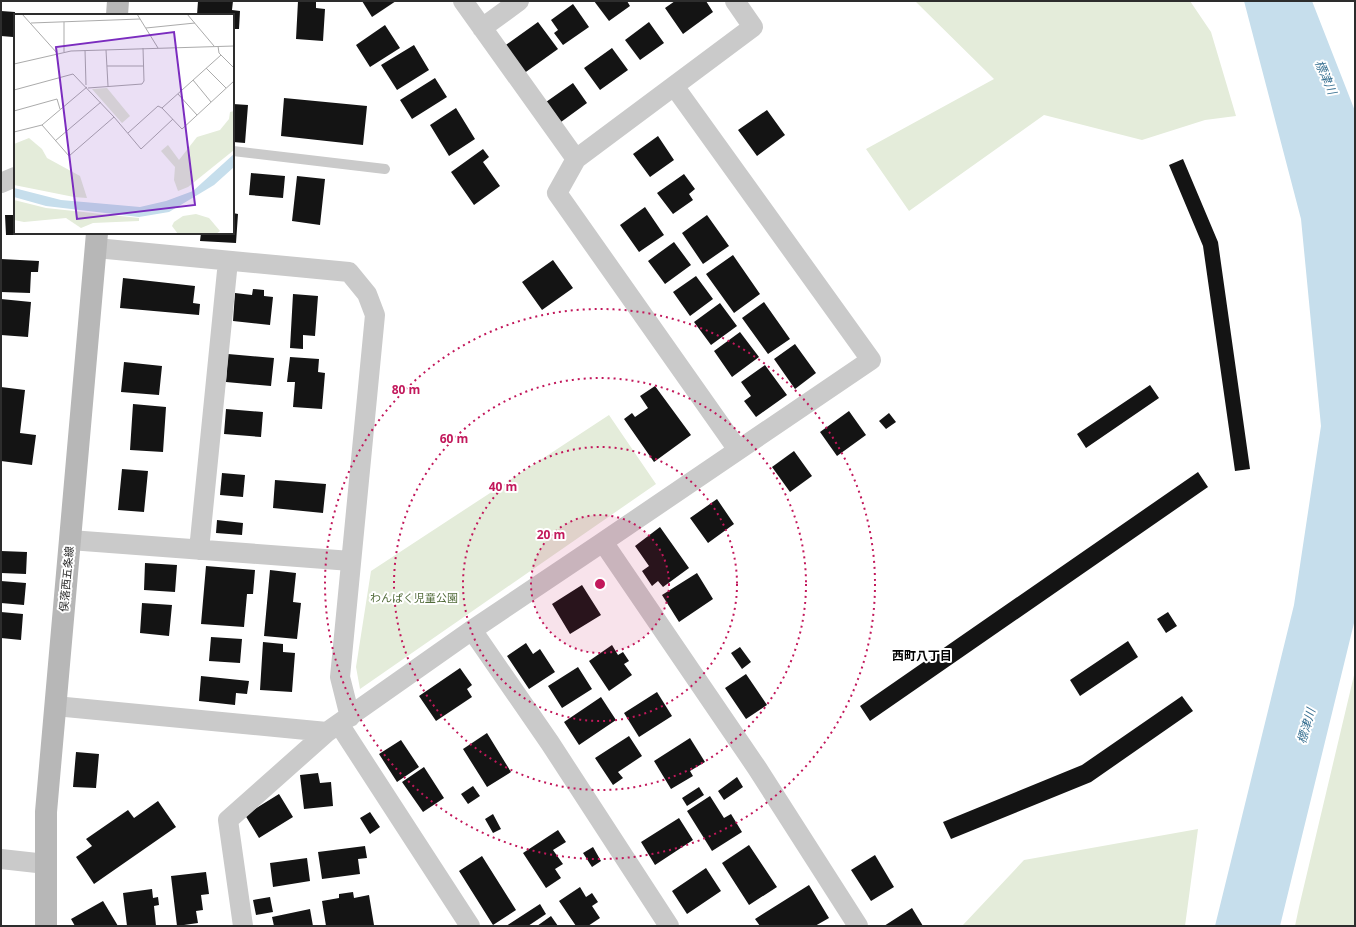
<svg xmlns="http://www.w3.org/2000/svg" width="1356" height="927" font-family="'Open Sans','Noto Sans JP',sans-serif">
  <style>
    .green { fill: #e4ecda }
    .water { fill: #c6deec }
    .building { fill: #141414 }
    .lines { fill: none; stroke-linecap: round; stroke-linejoin: round }
    .lane { stroke: #cacaca; stroke-width: 10 }
    .street { stroke: #cacaca; stroke-width: 20 }
    .secondary { stroke: #b7b7b7; stroke-width: 22 }
    .ring { fill: none; stroke: #c2185b; stroke-width: 2; stroke-dasharray: 2 4 }
    .labels { text-anchor: middle; dominant-baseline: central; stroke-width: 4; stroke-linejoin: round; paint-order: stroke }
    .street-label { font-size: 11px; fill: #2d2d2d; stroke: #fff }
    .park-label { font-size: 11px; fill: #516b39; stroke: #fff }
    .water-label { font-size: 12px; font-style: italic; fill: #397192; stroke: #fff }
    .neighbourhood-label { font-size: 12px; font-weight: bold; fill: #000; stroke: #fff }
    .inset-road { fill: none; stroke: #ababab; stroke-width: 1 }
    .view { fill: #7b2cbf; fill-opacity: 0.15; stroke: #7b2cbf; stroke-width: 2 }
    .inset-edge { fill: none; stroke: #2d2d2d; stroke-width: 2 }
    .centre { fill: #c2185b; stroke: #fff; stroke-width: 2 }
    .ring-label { font-size: 12px; text-anchor: middle; font-weight: bold; fill: #c2185b; stroke: #fff; stroke-width: 4; stroke-linejoin: round; paint-order: stroke }
  </style>
  <rect width="100%" height="100%" fill="#fff"/>
  <path class="green" d="M915,1H1190L1211,32L1236,116L1205,120L1142,140L1044,115L909,211L866,149L994,79Z
    M609,415L656,484L360,689L356,667L371,571Z
    M1355,671V926H1295L1299,907Z
    M1198,829L1185,926H962L1024,860Z"/>
  <path class="water" d="M1244,1H1312L1355,111V619L1280,926H1215L1294,605L1321,426L1301,219Z"/>
  <path class="building" d="M198,1H233L232,10L240,11L239,29H233V15H197Z
    M298,1H316V8L325,9L323,41L296,39Z
    M362,1H396L372,17Z
    M594,1H627L630,6L609,21Z
    M675,1H706L713,12L683,34L665,8Z
    M573,4L589,27L563,45L554,33L558,30L551,20Z
    M1,11L15,12L13,37L1,36Z
    M538,22L558,49L523,74L503,47Z
    M649,22L664,43L640,60L625,40Z
    M385,25L400,48L370,67L356,45Z
    M414,45L429,70L397,90L381,65Z
    M612,48L628,70L600,90L584,68Z
    M435,78L447,97L412,119L400,100Z
    M573,83L587,103L561,122L546,102Z
    M284,98L367,106L363,145L281,136Z
    M233,104L248,105L245,143L233,142Z
    M456,108L475,139L449,156L430,125Z
    M767,110L785,135L757,156L738,130Z
    M658,136L674,160L650,177L633,154Z
    M483,149L489,157L483,162L500,186L474,205L451,172Z
    M1183,159L1218,242L1250,469L1235,471L1203,246L1169,165Z
    M251,173L285,176L283,198L249,195Z
    M684,174L695,189L689,194L693,200L673,214L657,193Z
    M297,176L325,179L320,225L292,221Z
    M645,207L664,235L639,252L620,225Z
    M233,213L238,214L236,243L200,241L201,233H233Z
    M5,215H15V233H23V235H6Z
    M707,215L729,246L703,264L682,233Z
    M674,242L691,265L665,284L648,261Z
    M733,255L760,294L734,313L706,274Z
    M1,259L39,261L38,272H31L30,293L1,292Z
    M553,260L573,288L542,310L522,282Z
    M696,276L713,299L690,316L673,292Z
    M123,278L195,286L193,303L200,304L199,315L120,308Z
    M253,289L264,290V296L273,297L270,325L233,321L235,293L252,295Z
    M293,294L318,296L315,336L303,335V349L290,348Z
    M1,299L31,302L28,337L1,335Z
    M764,302L790,339L768,354L742,318Z
    M720,303L737,326L711,345L694,322Z
    M740,332L759,357L732,377L714,351Z
    M795,344L816,373L795,389L774,359Z
    M228,354L274,358L271,386L226,382Z
    M290,357L319,359L318,372L325,373L322,409L293,407L295,382H287Z
    M124,362L162,366L159,395L121,392Z
    M765,365L787,395L756,417L744,401L751,396L741,382Z
    M1150,385L1159,398L1086,448L1077,434Z
    M655,386L691,435L654,462L624,419L632,413L635,417L648,408L640,396Z
    M1,387L25,390L20,433L36,435L32,465L1,461Z
    M133,404L166,407L163,452L130,450Z
    M226,409L263,412L261,437L224,434Z
    M849,411L866,435L837,456L820,432Z
    M889,413L896,422L886,429L879,421Z
    M794,451L812,476L790,492L772,467Z
    M122,469L148,471L144,512L118,510Z
    M1198,472L1208,487L870,721L860,706Z
    M222,473L245,475L243,497L220,495Z
    M275,480L326,484L323,513L273,508Z
    M717,499L734,524L708,543L690,518Z
    M217,520L243,523L242,535L216,533Z
    M660,527L689,568L663,587L658,581L652,586L642,571L649,566L635,546Z
    M1,551L27,552L26,574L1,573Z
    M145,563L177,565L175,592L144,590Z
    M206,566L255,570L253,594H247L244,627L201,624Z
    M270,570L296,573L293,602L301,603L297,639L264,636Z
    M697,573L713,599L679,622L662,595Z
    M1,581L26,583L24,605L1,603Z
    M582,585L601,615L570,634L552,604Z
    M142,603L172,605L169,636L140,633Z
    M1,612L23,614L21,640L1,638Z
    M1168,612L1177,626L1166,633L1157,619Z
    M211,637L242,639L240,663L209,661Z
    M1128,641L1138,657L1080,696L1070,680Z
    M263,642L283,644V652L295,653L292,692L260,690Z
    M526,643L533,654L540,649L555,672L529,689L507,656Z
    M612,645L618,655L623,652L629,661L624,664L632,675L609,691L589,661Z
    M740,647L751,662L742,669L731,653Z
    M578,667L592,689L562,708L548,686Z
    M460,668L472,685L467,689L472,697L436,721L419,696Z
    M746,674L767,705L746,719L725,688Z
    M201,676L249,681L247,694L236,693L235,705L199,701Z
    M657,692L672,716L639,737L624,713Z
    M1182,696L1193,711L1091,782L951,839L943,822L1082,765Z
    M601,697L616,720L579,745L564,722Z
    M487,733L511,772L487,787L463,749Z
    M629,736L642,756L618,772L623,778L613,785L595,758Z
    M690,738L705,762L690,771L693,776L671,789L654,761Z
    M401,740L419,767L397,782L379,754Z
    M76,752L99,754L96,788L73,787Z
    M424,767L444,798L423,812L402,782Z
    M318,773L320,783L331,782L333,806L304,809L300,775Z
    M737,777L743,787L724,800L718,791Z
    M473,786L480,796L468,804L461,794Z
    M699,787L704,795L687,806L682,798Z
    M279,794L293,817L259,838L245,815Z
    M710,796L724,818L731,814L742,832L712,851L687,811Z
    M158,801L176,827L94,884L76,857L92,846L86,839L128,810L134,818Z
    M370,812L380,827L370,834L360,818Z
    M493,814L501,829L493,833L485,819Z
    M679,818L693,840L655,865L641,842Z
    M558,830L566,842L553,850L563,864L555,869L561,878L546,888L523,853Z
    M749,845L777,887L749,905L722,863Z
    M365,846L367,858L358,859L360,874L322,879L318,852Z
    M593,847L601,861L592,867L583,853Z
    M875,855L894,887L871,901L851,870Z
    M482,856L516,910L493,925L459,871Z
    M307,858L310,881L273,887L270,863Z
    M706,868L721,891L687,914L672,891Z
    M206,872L209,894L201,895L203,910L196,911L198,923L177,926L171,876Z
    M809,885L829,918L815,926H760L755,919Z
    M580,887L586,897L592,893L598,902L592,906L600,918L588,926H576L559,901Z
    M152,889L153,898L158,897L159,905L154,906L156,926H127L123,893Z
    M353,892L354,898L369,895L374,925L326,926L322,901L339,898V894Z
    M270,897L273,912L256,915L253,900Z
    M103,901L118,926H75L71,919Z
    M540,904L546,914L528,926H506Z
    M912,908L923,926H884Z
    M310,909L313,926H274L272,917Z
    M551,916L558,926H537Z"/>
  <g class="lines">
    <path class="lane" d="M233,151L385,169"/>
    <path class="street" d="M463,1L576,159L753,27L735,1
      M482,28L519,1
      M576,159L557,193L738,450
      M1,183L15,177
      M96,248L349,272L367,294L375,315L340,677L350,717
      M70,540L351,561
      M603,542L871,360L674,86
      M199,550L228,261
      M472,630L550,743L669,926
      M55,706L327,732
      M339,724L470,926
      M1,859L46,864
      M243,926L228,820L327,732L472,630L603,542L757,768L858,926"/>
    <path class="secondary" d="M117,15L118,1
      M46,926V812L97,233"/>
  </g>
  <circle cx="600" cy="584" r="69" fill="#c2185b" fill-opacity=".12"/>
  <g class="ring">
    <circle cx="600" cy="584" r="69"/>
    <circle cx="600" cy="584" r="137"/>
    <circle cx="600" cy="584" r="206"/>
    <circle cx="600" cy="584" r="275"/>
  </g>
  <g class="labels">
    <g class="street-label">
      <text transform="translate(66 579) rotate(-85)">俣落西五条線</text>
    </g>
    <g class="park-label">
      <text x="414" y="597">わんぱく児童公園</text>
    </g>
    <g class="water-label">
      <text transform="translate(1326 77) rotate(67)">標津川</text>
      <text transform="translate(1306 726) rotate(-74)">標津川</text>
    </g>
    <g class="neighbourhood-label">
      <text x="922" y="655">西町八丁目</text>
    </g>
  </g>
  <g transform="translate(14 14)">
    <rect width="220" height="220" fill="#fff"/>
    <path d="M93,74L116,102L108,109L78,75ZM220,97V136L174,173L164,177L160,166L161,153L147,137L154,131L165,146L183,123L206,116L215,105L216,98ZM15,124L28,135L33,144L66,162L73,184L60,183L0,171V130ZM0,186L32,194L125,204V207L79,209L67,214L52,204L10,208L0,206ZM182,200L195,204L206,217L202,220H164L158,212L160,208L169,202Z" fill="#e4ecda"/>
    <path d="M220,140V153L200,171L155,198L125,203L32,192L0,183V174L47,186L126,193L152,187L179,177Z" fill="#c6deec"/>
    <path class="inset-road" d="M8,0L43,39M123,0L144,34M173,0L200,32M50,8V38M17,9L126,5M132,14L181,9M204,32L205,39L220,54M71,36L72,71M92,36L94,72M207,41L148,94L168,115L220,67M0,50L57,37L220,32M93,52H130M192,54L212,74M179,66L197,88M74,74L128,70L130,67L129,34M0,76L59,60L100,103L55,142L28,111M164,80L183,101M0,97L43,85L46,95M100,103L127,135L159,105M0,118L28,111L73,73M114,119L144,92L148,94M41,127L87,88"/>
    <path class="view" d="M160,18L181,191L63,205L42,33Z"/>
    <rect width="220" height="220" class="inset-edge"/>
  </g>
  <circle cx="600" cy="584" r="6" class="centre"/>
  <g class="ring-label">
    <text x="406" y="394">80 m</text>
    <text x="454" y="443">60 m</text>
    <text x="503" y="491">40 m</text>
    <text x="551" y="539">20 m</text>
  </g>
  <rect width="1356" height="927" fill="none" stroke="#2d2d2d" stroke-width="4"/>
</svg>
